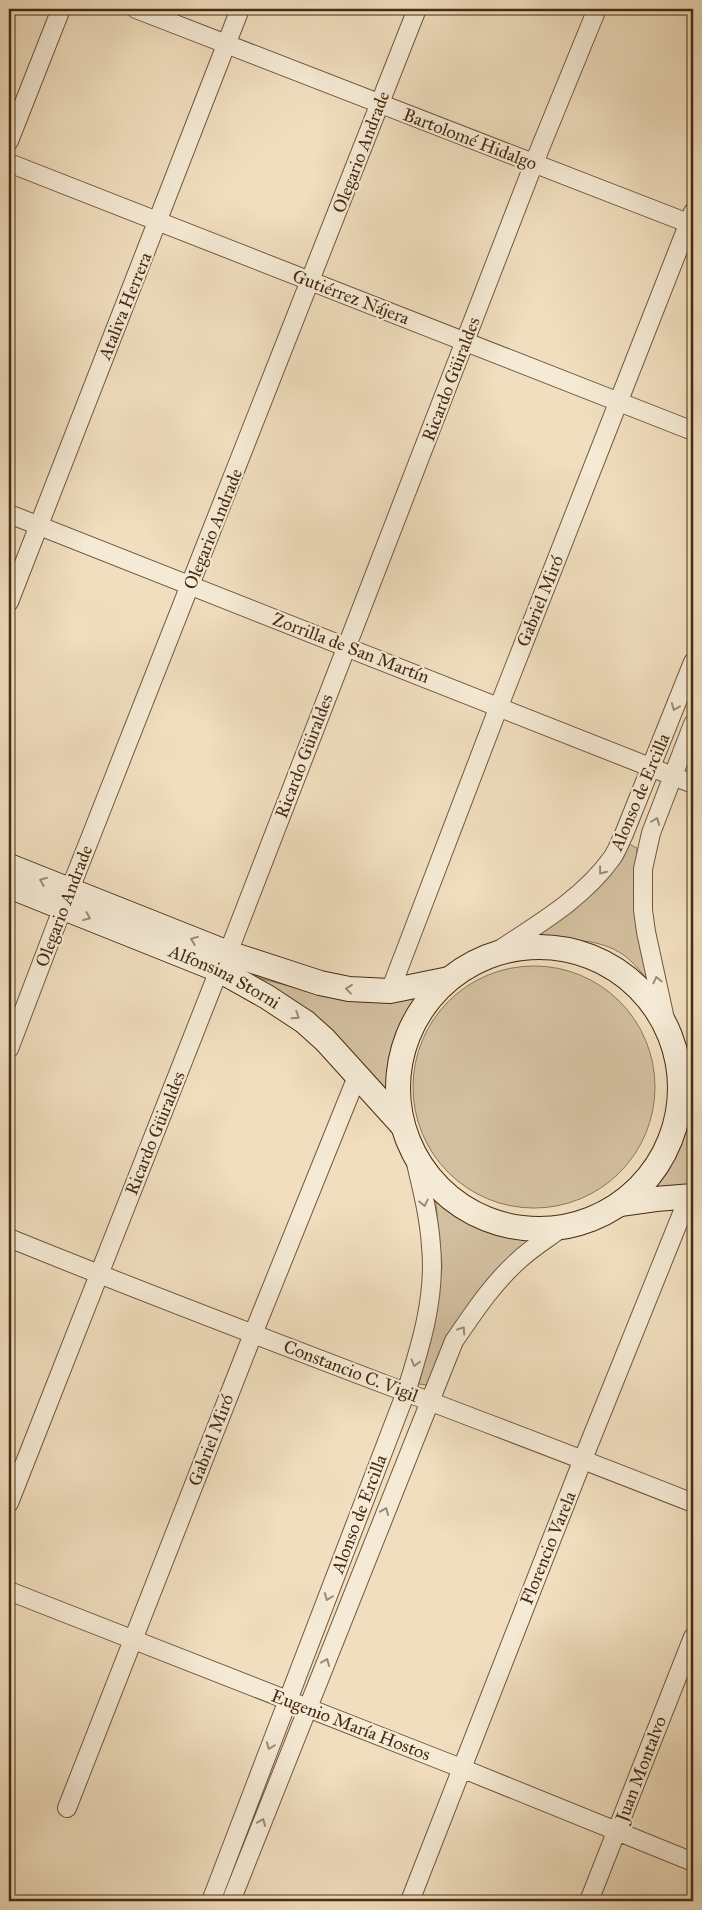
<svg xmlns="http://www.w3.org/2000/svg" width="702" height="1910" font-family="'IM FELL Great Primer',serif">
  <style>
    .green { fill: #d3c0a0; stroke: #8d7658 }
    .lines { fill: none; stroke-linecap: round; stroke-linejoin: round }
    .street-casing { stroke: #71583c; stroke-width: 20 }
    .secondary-casing { stroke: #472b10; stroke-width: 26 }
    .street { stroke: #f5ead5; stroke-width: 18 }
    .secondary { stroke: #f5ead5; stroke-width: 24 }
    .oneway { stroke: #9e8a72 }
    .labels { text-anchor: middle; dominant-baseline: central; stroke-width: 4.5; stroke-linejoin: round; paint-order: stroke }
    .street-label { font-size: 18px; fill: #472b10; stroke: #f5ead5 }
  </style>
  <rect width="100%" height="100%" fill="#f0debe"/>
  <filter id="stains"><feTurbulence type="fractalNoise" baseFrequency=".004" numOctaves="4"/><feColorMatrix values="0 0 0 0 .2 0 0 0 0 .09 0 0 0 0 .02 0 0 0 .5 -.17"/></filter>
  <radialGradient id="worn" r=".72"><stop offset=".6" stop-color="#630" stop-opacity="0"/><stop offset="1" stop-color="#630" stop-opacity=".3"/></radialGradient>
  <path class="green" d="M627,843L637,848L635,897L637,923L647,979C640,971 633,962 625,956C598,936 561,940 528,939L574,910L600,884Z
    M413 1087a121 121 0 1 1 242 0a121 121 0 1 1-242 0Z
    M251,976L324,995L434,989C398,1024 392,1054 392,1103L378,1081L356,1059Z
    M689,1108L693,1111V1190H648C672,1166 686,1142 689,1108Z
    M435,1194L461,1215L500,1230L542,1237C522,1251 499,1266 483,1285C459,1313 444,1353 427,1385L419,1384L436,1312L442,1267Z"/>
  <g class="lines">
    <defs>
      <path id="street" d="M136,9L693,225
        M9,141L61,9
        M9,163L693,431
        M9,514L693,784
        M9,602L240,9
        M490,956C533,927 581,901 612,858C617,851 620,842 624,834L693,662
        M390,991L499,706L693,212
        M667,1028L646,932L643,910V869L651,833L693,724
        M9,1049L63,907L417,9
        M9,1238C235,1330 466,1413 693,1503
        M9,1503L219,970L228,953L534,163L597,9
        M9,1591L461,1768L693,1862
        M67,1808L253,1334L358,1074
        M211,1901L406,1392C421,1345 436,1296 431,1246C429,1215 421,1185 414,1155
        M231,1901L454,1341C474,1312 493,1283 519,1260C532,1248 548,1238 563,1227
        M410,1901L583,1459L689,1196
        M589,1901L693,1637"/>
      <g id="secondary">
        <path d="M9,866L228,953L320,983L349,989L390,991L449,979"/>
        <path id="s1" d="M9,886L219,970L267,997L305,1022L325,1040L402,1125"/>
        <circle cx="539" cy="1088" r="141"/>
        <path d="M620,1204L656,1199L693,1196"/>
      </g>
    </defs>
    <use href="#street" class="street-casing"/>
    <use href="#secondary" class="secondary-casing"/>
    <use href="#street" class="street"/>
    <use href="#secondary" class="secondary"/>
  </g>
  <defs><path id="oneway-chevron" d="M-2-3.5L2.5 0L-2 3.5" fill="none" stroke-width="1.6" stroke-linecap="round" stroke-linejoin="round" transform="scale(1.25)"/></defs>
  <g class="oneway">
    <use href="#oneway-chevron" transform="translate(675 707) rotate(112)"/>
    <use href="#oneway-chevron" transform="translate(656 821) rotate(-69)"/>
    <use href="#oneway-chevron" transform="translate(602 871) rotate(128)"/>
    <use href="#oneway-chevron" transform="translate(43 881) rotate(-158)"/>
    <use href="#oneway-chevron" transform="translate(87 917) rotate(22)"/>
    <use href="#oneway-chevron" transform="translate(194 940) rotate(-159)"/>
    <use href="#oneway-chevron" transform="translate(657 980) rotate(-103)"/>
    <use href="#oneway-chevron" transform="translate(349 989) rotate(-173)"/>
    <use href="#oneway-chevron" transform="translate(296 1016) rotate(33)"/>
    <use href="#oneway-chevron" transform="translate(424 1203) rotate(78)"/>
    <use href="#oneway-chevron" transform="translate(462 1330) rotate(-56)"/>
    <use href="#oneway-chevron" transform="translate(415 1363) rotate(107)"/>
    <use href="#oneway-chevron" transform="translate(385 1511) rotate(-68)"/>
    <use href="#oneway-chevron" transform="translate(328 1597) rotate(111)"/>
    <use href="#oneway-chevron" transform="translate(326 1662) rotate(-68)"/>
    <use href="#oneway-chevron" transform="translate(270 1746) rotate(111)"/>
    <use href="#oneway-chevron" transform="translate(262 1822) rotate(-68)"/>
  </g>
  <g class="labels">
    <g class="street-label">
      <text transform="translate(470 139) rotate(21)">Bartolomé Hidalgo</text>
      <text transform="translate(361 152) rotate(-69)">Olegario Andrade</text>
      <text transform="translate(351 297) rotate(21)">Gutiérrez Nájera</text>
      <text transform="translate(125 306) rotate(-68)">Ataliva Herrera</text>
      <text transform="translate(451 379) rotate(-69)">Ricardo Güiraldes</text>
      <text transform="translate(213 529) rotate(-68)">Olegario Andrade</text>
      <text transform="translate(540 601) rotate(-68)">Gabriel Miró</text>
      <text transform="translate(351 648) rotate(21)">Zorrilla de San Martín</text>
      <text transform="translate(304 756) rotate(-69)">Ricardo Güiraldes</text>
      <text transform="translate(640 792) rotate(-67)">Alonso de Ercilla</text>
      <text transform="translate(64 906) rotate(-69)">Olegario Andrade</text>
      <text stroke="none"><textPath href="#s1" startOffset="234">Alfonsina Storni</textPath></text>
      <text transform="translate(155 1133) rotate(-68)">Ricardo Güiraldes</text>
      <text transform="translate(351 1371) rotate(21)">Constancio C. Vigil</text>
      <text transform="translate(211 1440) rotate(-69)">Gabriel Miró</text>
      <text transform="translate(359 1514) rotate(-69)">Alonso de Ercilla</text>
      <text transform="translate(548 1548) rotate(-68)">Florencio Varela</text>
      <text transform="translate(351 1725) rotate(21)">Eugenio María Hostos</text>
      <text transform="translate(641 1769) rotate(-69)">Juan Montalvo</text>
    </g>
  </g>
  <rect width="702" height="1910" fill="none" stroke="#f0debe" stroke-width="30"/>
  <rect x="10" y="10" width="682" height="1890" fill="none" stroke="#472b10" stroke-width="2.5"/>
  <rect x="15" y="15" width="672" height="1880" fill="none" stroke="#472b10"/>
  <rect width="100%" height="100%" filter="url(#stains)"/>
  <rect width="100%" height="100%" fill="url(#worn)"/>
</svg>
